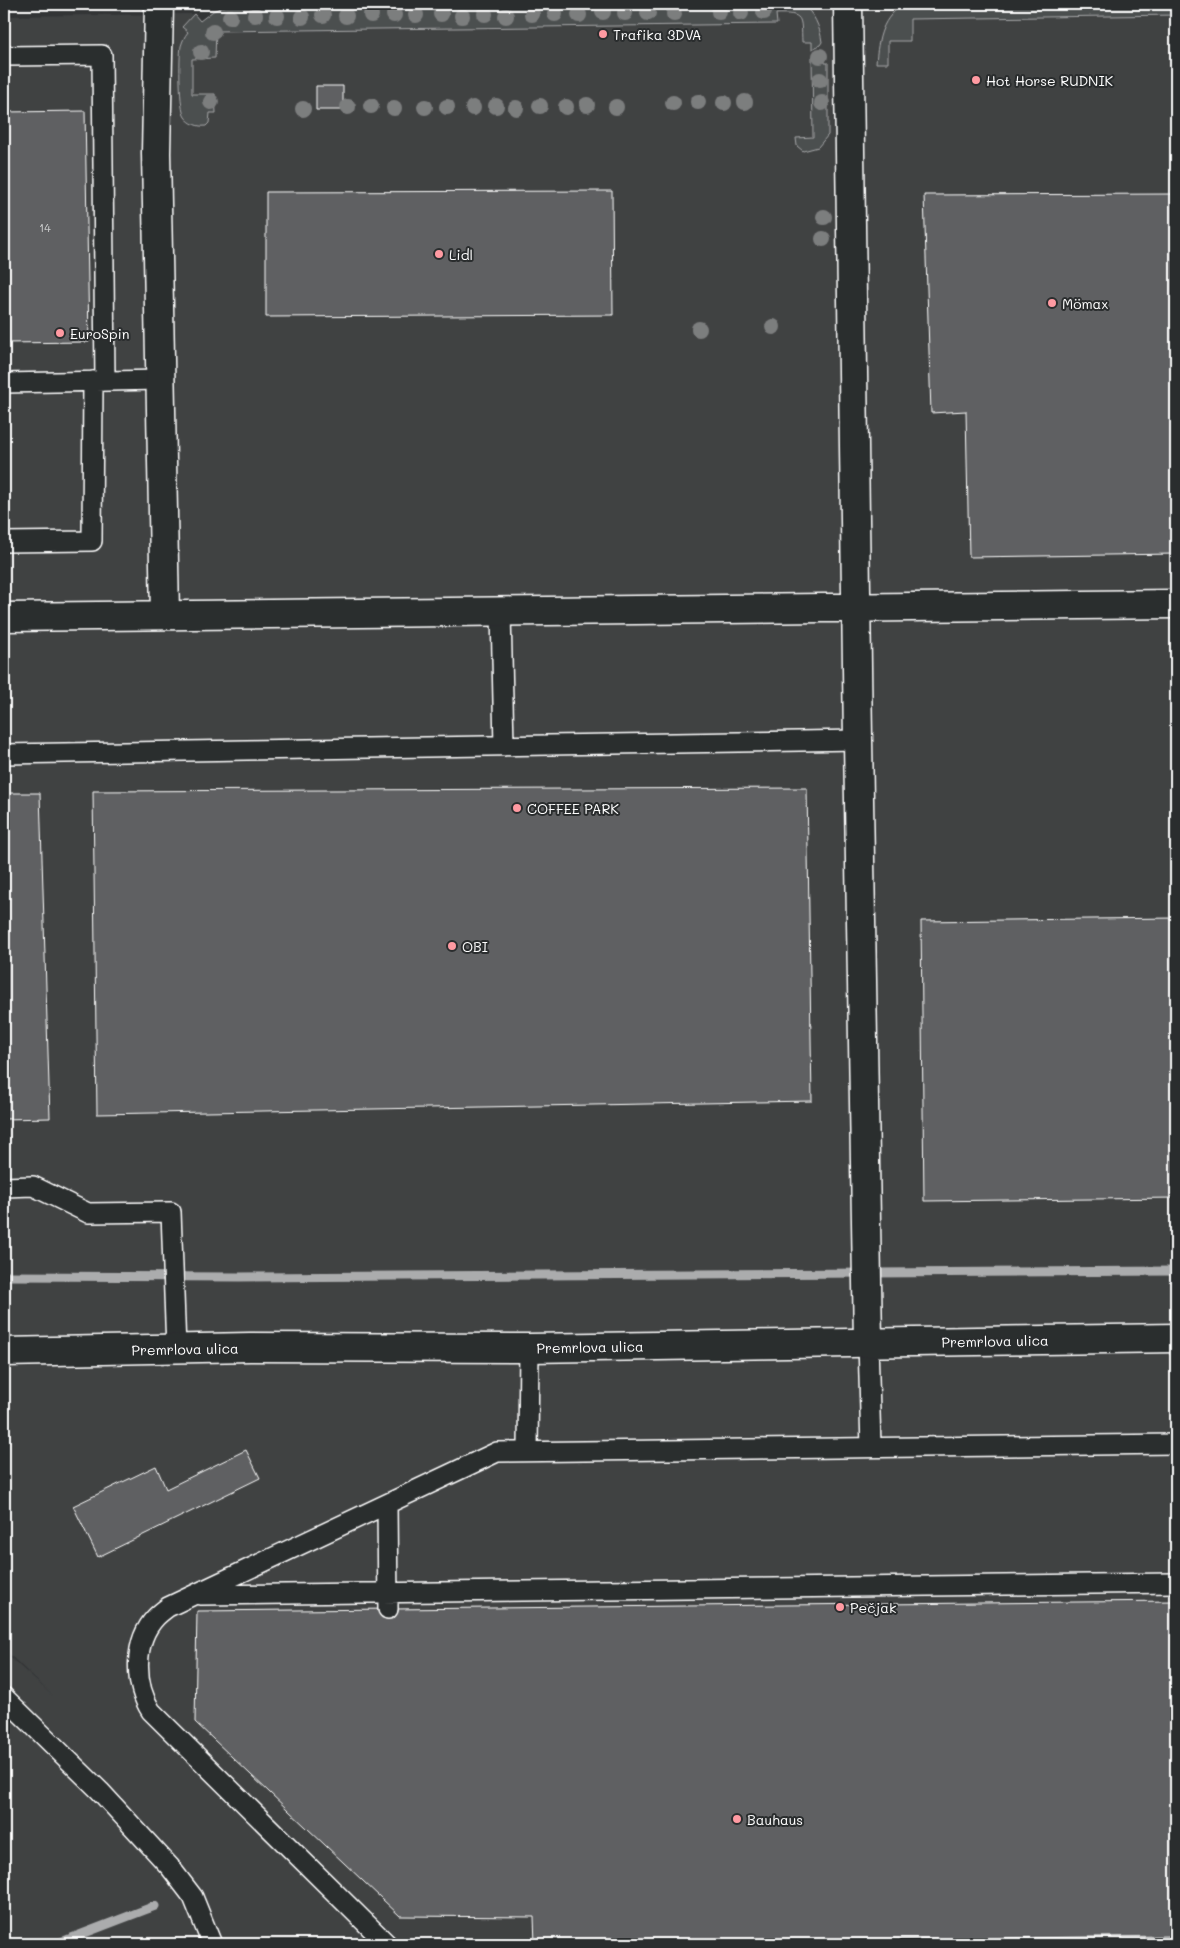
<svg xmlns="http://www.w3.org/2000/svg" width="1180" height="1948" font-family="Mali,sans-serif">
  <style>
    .built { fill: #404243 }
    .green { fill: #4c4f50; stroke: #a6a7a8 }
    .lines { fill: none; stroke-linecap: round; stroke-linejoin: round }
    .stream { stroke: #abacad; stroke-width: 9 }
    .building { fill: #5f6162; stroke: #fff }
    .service-casing { stroke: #fff; stroke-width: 22 }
    .minor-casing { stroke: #fff; stroke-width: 31 }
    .service { stroke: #2a2d2e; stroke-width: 19 }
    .minor { stroke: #2a2d2e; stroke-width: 28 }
    .tree { fill: #7c7e7e }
    .poi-dot { fill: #ff9aa2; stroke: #2a2d2e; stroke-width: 2 }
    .labels { text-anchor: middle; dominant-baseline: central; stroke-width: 4; stroke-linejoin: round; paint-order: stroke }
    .number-label { font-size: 11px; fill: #d7d8d8 }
    .poi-label { font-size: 14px; fill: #fff; stroke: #2a2d2e; text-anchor: start }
    .street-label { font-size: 14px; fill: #fff; stroke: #2a2d2e }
  </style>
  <rect width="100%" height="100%" fill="#333536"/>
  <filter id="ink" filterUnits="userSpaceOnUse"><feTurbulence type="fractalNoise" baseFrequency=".02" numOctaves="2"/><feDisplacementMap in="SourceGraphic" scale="10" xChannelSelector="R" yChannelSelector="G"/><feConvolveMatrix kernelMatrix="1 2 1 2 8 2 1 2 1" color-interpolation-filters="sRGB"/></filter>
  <g filter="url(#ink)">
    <path class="built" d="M229,4H1176V1944H4V1652L53,1696L4,1649V16L194,14L200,21L213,11Z"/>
    <path class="green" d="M229,4H801C814,12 820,27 822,42L820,45L812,49V42H802C801,17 804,13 776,14L777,24L216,31L215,58L192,59V94H215L216,113H210L209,123L206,126C198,127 190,124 185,117C179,109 179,58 181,46C183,40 184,37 188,32L182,27L194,14L200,21L213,11Z
      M905,4H1176V15L910,19V41H888V63H876C878,39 882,16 905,4Z
      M823,51L825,63H828V135L818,147L803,151L797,146L796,138L813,137L812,57Z"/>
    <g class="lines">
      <path class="stream" d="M4,1276L240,1277L1176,1271
        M56,1944L155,1906"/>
    </g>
    <path class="building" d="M316,86H343V110H316Z
      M85,111L89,342L4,343V112Z
      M612,191L613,315L266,317V192Z
      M1176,194V554L969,557L966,411L931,413L924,195Z
      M807,788L812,1101L97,1114L93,791Z
      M4,793H40L50,1118L4,1119Z
      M1176,918V1198L924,1201L921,921Z
      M246,1450L260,1478L98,1557L73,1506L156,1466L166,1489Z
      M1176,1601V1936L535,1944L534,1917L400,1916L195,1722L197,1611Z"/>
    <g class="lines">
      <defs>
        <path id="service" d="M4,56L102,55L105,381
          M4,383L161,380
          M4,542L92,541L93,381
          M501,612L504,746
          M4,754L858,740
          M4,1187L33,1186L88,1213L171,1212L176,1349
          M868,1342L871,1447
          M528,1451L529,1348
          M387,1504L388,1609
          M200,1595L1176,1583
          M4,1697L100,1791L170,1867L193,1897L212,1944
          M387,1944L151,1711C134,1684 133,1641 156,1617C160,1613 164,1610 168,1607L497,1452L1176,1444"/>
        <path id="minor" d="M159,4L156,153L165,615
          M848,4L858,740L868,1342
          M4,617L1176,604
          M4,1352L250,1347L529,1348L1176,1338"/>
      </defs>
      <use href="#service" class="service-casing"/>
      <use href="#minor" class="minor-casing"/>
      <use href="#service" class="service"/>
      <use href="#minor" class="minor"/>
    </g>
    <g class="tree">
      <circle cx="603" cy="12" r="8"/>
      <circle cx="719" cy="12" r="8"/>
      <circle cx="764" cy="12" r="8"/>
      <circle cx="625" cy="13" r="8"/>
      <circle cx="648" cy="13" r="8"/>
      <circle cx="741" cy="13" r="8"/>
      <circle cx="441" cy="14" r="8"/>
      <circle cx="485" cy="14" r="8"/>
      <circle cx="532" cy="14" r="8"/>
      <circle cx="555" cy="14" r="8"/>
      <circle cx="674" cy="14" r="8"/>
      <circle cx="255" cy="15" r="8"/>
      <circle cx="323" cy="15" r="8"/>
      <circle cx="371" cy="15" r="8"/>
      <circle cx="394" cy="15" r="8"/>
      <circle cx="416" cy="15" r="8"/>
      <circle cx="579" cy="15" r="8"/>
      <circle cx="277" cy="16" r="8"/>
      <circle cx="346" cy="16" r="8"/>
      <circle cx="462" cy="16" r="8"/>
      <circle cx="506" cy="16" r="8"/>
      <circle cx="230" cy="17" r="8"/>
      <circle cx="302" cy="17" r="8"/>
      <circle cx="213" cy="32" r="8"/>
      <circle cx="201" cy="52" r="8"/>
      <circle cx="820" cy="56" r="8"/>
      <circle cx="820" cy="80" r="8"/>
      <circle cx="211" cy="102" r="8"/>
      <circle cx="698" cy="102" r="8"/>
      <circle cx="745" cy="102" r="8"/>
      <circle cx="673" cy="103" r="8"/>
      <circle cx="724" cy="103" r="8"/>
      <circle cx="822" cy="103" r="8"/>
      <circle cx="587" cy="105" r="8"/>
      <circle cx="371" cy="106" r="8"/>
      <circle cx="496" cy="106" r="8"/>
      <circle cx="540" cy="106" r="8"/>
      <circle cx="348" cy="107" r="8"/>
      <circle cx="425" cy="107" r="8"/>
      <circle cx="447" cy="107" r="8"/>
      <circle cx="566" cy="107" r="8"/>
      <circle cx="616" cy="107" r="8"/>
      <circle cx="394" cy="108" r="8"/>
      <circle cx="473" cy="108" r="8"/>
      <circle cx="516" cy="108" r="8"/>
      <circle cx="303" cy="109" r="8"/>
      <circle cx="824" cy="217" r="8"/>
      <circle cx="823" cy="239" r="8"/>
      <circle cx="773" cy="327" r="8"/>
      <circle cx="699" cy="329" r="8"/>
    </g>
  </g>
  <g class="poi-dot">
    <circle cx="603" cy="34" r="5"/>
    <circle cx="976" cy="80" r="5"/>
    <circle cx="439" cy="254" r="5"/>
    <circle cx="1052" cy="303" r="5"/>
    <circle cx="60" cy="333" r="5"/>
    <circle cx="517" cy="808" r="5"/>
    <circle cx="452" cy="946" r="5"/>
    <circle cx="840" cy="1607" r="5"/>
    <circle cx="737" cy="1819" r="5"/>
  </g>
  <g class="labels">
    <g class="number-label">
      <text x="45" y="227">14</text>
    </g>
    <g class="poi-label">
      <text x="613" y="34">Trafika 3DVA</text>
      <text x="986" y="80">Hot Horse RUDNIK</text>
      <text x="449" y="254">Lidl</text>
      <text x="1062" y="303">Mömax</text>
      <text x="70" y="333">EuroSpin</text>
      <text x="527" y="808">COFFEE PARK</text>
      <text x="462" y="946">OBI</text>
      <text x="850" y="1607">Pečjak</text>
      <text x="747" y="1819">Bauhaus</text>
    </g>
    <g class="street-label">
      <text transform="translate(995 1341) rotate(-1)">Premrlova ulica</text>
      <text transform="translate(590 1347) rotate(-1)">Premrlova ulica</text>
      <text transform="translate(185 1349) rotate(-1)">Premrlova ulica</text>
    </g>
  </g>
  <rect width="1180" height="1948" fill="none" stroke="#2a2d2e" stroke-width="20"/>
  <rect x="10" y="10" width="1160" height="1928" fill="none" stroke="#fff" stroke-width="2" filter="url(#ink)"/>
</svg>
